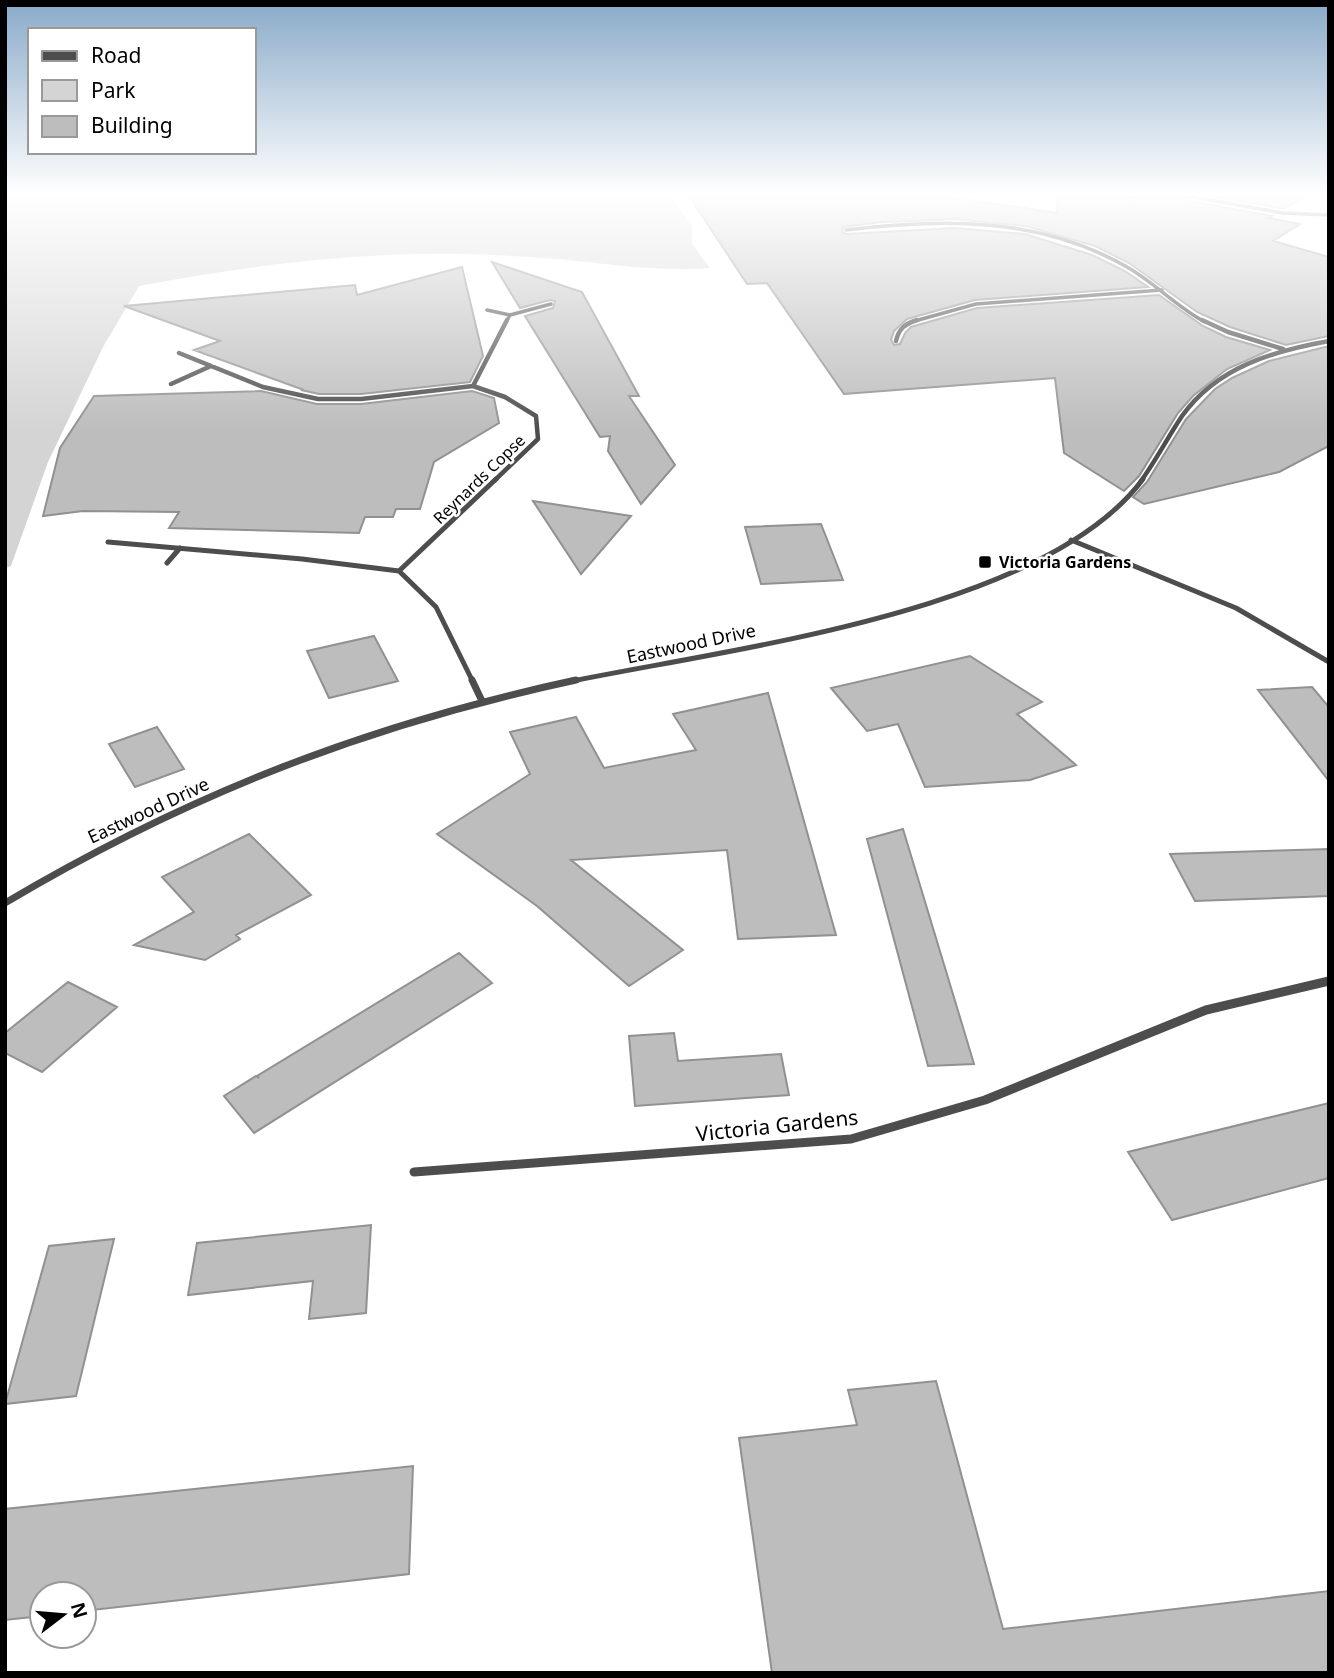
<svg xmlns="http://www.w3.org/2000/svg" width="1334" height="1678" font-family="'Noto Sans',sans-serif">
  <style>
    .green { fill: #d4d4d4 }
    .building { fill: #bdbdbd; stroke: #919191; stroke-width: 2 }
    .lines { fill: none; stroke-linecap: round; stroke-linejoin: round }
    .minor-far4 { stroke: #4d4d4d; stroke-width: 3.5 }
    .minor-far3 { stroke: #4d4d4d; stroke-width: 4.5 }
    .minor-far2 { stroke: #4d4d4d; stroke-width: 5 }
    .minor-far1 { stroke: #4d4d4d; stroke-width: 7 }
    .minor { stroke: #4d4d4d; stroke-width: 9 }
    .poi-dot { fill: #000; stroke: #fff; stroke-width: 2.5 }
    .labels { text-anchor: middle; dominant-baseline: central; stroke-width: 5; stroke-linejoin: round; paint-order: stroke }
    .far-street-label { font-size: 16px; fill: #000; stroke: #fff }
    .far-poi-label { font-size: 16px; font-weight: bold; fill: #000; stroke: #fff; text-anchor: start }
    .street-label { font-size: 18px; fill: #000; stroke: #fff }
    .near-street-label { font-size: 21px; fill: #000; stroke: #fff }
  </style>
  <rect width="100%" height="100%" fill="#fff"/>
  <path class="green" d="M5,196H671L692,226V244L710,268C664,271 623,266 578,261C539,257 500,255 461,254C354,252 244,266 139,286L103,347L48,462L11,566L5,568Z"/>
  <path class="building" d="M689,196H943L1057,213L1058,196H1129V201L1133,202L1141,196H1183L1186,200L1272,216L1268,218L1300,224L1273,241L1329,257V336L1286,345L1230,327L1197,312L1129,263L1095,246L1026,226L955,219L882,222L843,227L842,232L846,234L955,228L1025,234L1092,255L1125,271L1148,287L975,300L907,319L894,331L891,340L894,345L900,344L905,333L911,327L977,308L1159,295L1203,326L1226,337L1270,350L1227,369L1193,396L1178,413L1139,476L1124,491L1064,453L1055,378L844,394L767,283L747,284Z
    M1214,196H1305L1284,209Z
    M492,262L582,292L639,396H629L675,465L641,504L608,451L610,436L600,437L525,316L553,308L555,301L550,300L520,308Z
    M462,267L483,356L470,382L361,394H319L301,390H304L194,350L220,341L124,306L355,285L357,295Z
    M1329,346V446L1279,472L1144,504L1133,497L1147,482L1186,419L1215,389L1232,378L1269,361Z
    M261,391L317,404H361L472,391L494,398L499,423L434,462L420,509H396L393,517H365L359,533L169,528L179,512L83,511L43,516L60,448L94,396Z
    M533,501L631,516L581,574Z
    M821,524L843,580L761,584L745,527Z
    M374,636L398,681L329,698L307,651Z
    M970,656L1042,702L1017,714L1076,765L1030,780L925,787L898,724L867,731L831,688Z
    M1312,687L1329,707V781L1258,690Z
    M768,693L836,935L738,939L727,850L571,860L683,950L629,986L537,906L437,834L530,774L510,732L576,717L604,768L696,750L673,714Z
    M157,727L184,769L135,787L109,744Z
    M903,829L962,1024L974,1064L928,1066L867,839Z
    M249,834L311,895L236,935L240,939L205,960L134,945L194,912L162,877Z
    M1329,849V896L1195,901L1170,854Z
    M459,953L492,983L254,1133L224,1096L256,1076L259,1078L257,1076Z
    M68,982L117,1007L42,1072L5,1053V1033Z
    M674,1033L678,1061L781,1054L789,1095L635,1106L629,1036Z
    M1329,1103V1178L1172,1220L1128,1152Z
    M371,1225L366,1313L309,1319L313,1281L188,1295L197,1243Z
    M114,1239L76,1396L5,1404L49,1246Z
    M936,1381L1003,1629L1329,1591V1673H772L739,1438L857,1425L848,1390Z
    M413,1466L409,1574L84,1611V1594H42V1616L5,1620V1509Z"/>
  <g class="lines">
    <path class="minor-far4" d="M1187,196L1283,213L1329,215
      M1133,198L1137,196
      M846,230C943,218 1040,217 1127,267C1155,283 1177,307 1205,322
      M487,310L510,315
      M506,322L510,315L551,304
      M911,322L976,304L1162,290"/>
    <path class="minor-far3" d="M1202,320L1228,332L1283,349
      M896,341C899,328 905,324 917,320
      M179,353L263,387L318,399H361L473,386L505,397L536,416L538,439L494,481
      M171,384L211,366
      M473,386L507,320
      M1141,481C1156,460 1168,437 1182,416C1217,367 1273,351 1329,341"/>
    <path class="minor-far2" d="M1071,540L1236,608L1329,662
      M108,542L302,559L399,571L436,607L473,682
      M167,563L180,548
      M399,571L496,479
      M568,682C725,649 1044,613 1143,479"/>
    <path class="minor-far1" d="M472,680L482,701
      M5,903C189,794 367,725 576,680"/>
    <path class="minor" d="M414,1172L851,1139L985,1100L1206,1010L1329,981"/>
  </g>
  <linearGradient id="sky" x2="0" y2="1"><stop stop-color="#89aac9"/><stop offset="0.45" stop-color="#fff"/><stop offset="1" stop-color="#fff" stop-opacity="0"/></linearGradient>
  <rect width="1334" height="431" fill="url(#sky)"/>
  <rect class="poi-dot" x="978" y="555" width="14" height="14" rx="3.5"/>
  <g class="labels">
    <g class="far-street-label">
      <text transform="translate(479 479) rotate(-44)">Reynards Copse</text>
    </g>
    <g class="far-poi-label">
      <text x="999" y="562">Victoria Gardens</text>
    </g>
    <g class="street-label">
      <text transform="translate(691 643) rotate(-12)">Eastwood Drive</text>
      <text transform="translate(148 810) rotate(-25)">Eastwood Drive</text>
    </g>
    <g class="near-street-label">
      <text transform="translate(777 1125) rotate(-6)">Victoria Gardens</text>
    </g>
  </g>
  <rect width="1334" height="1678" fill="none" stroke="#000000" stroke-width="14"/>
  <rect x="28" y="28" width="228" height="126" fill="#ffffff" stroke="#999999" stroke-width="2"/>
  <rect x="42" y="51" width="35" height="10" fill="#4d4d4d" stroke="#999999" stroke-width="2"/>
  <text x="91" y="63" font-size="21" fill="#000000">Road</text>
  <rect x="42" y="80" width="35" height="21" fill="#d4d4d4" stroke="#999999" stroke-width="2"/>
  <text x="91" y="98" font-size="21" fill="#000000">Park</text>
  <rect x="42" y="116" width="35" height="21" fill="#bdbdbd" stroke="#999999" stroke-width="2"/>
  <text x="91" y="133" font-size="21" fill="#000000">Building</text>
  <g transform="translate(63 1615) rotate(74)"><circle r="33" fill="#ffffff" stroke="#999999" stroke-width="2"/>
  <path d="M0-5L12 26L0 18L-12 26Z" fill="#000000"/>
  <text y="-10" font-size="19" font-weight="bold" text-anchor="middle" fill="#000000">N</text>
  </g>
</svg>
